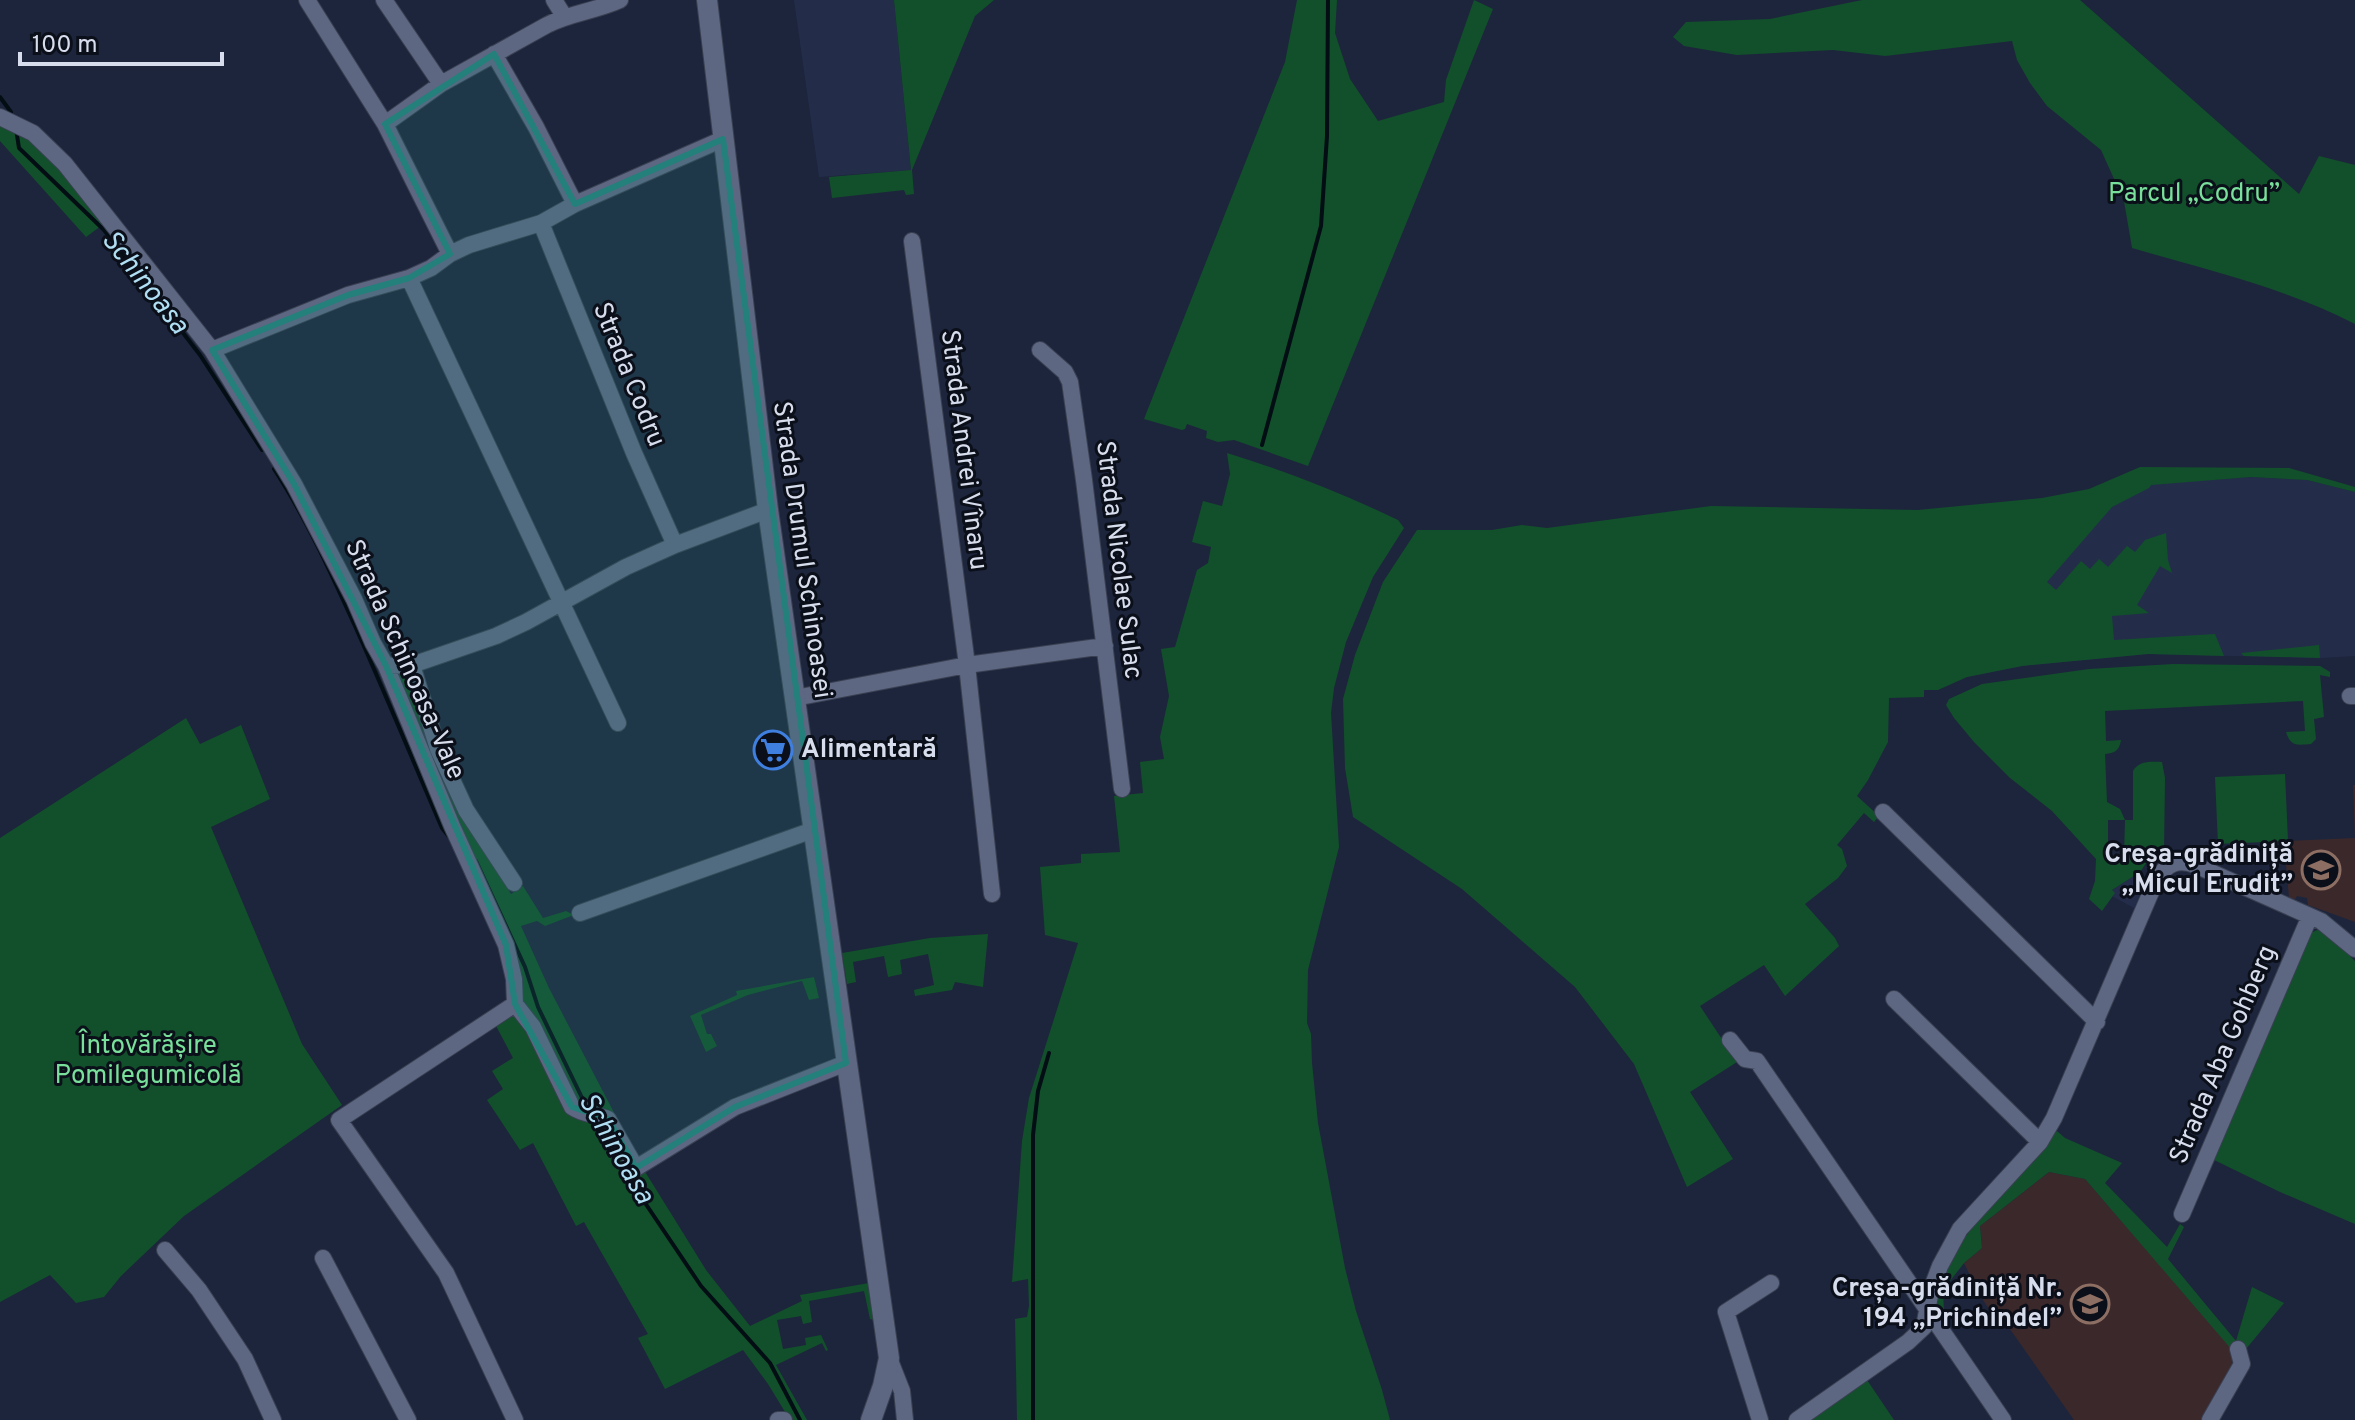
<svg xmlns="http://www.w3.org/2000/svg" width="2355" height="1420" font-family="Overpass,sans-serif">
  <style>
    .built { fill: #232d4a }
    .education { fill: #3b282b }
    .green { fill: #12502b; fill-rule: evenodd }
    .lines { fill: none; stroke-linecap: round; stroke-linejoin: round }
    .stream { stroke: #030e14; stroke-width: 4 }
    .minor-casing { stroke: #394052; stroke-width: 18 }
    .tertiary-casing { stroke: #394052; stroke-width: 22 }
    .minor { stroke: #5d6782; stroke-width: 16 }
    .tertiary { stroke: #5d6782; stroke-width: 20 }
    .marked { fill: #23807b; fill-opacity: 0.2; stroke: #23807b; stroke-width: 6; stroke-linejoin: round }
    .labels { text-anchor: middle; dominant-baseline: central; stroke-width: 6; stroke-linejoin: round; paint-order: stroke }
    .park-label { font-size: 26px; fill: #78e09a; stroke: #0b0f19 }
    .street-label { font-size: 26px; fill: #d7ddec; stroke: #0b0f19 }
    .poi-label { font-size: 26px; font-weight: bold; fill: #d7ddec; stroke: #0b0f19; text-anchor: end }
    .water-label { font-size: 28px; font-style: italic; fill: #b0def3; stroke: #0b0f19 }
  </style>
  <rect width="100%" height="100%" fill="#1d253c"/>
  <path class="built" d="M794,0H894L911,170L819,177Z
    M2251,477L2307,480L2355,492V656L2320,658L2148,654L2022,666L1967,677L2111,491L2151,484Z
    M2134,876L2145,883L2134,908L2112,896L2111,891Z"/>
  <path class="education" d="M2353,785H2355V922L2308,905L2307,898L2297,896L2295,899L2289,898L2284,841L2355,838Z
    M2049,1172L2085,1179L2225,1340L2236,1356L2202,1420H2074L2000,1315L1995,1318L1979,1294L1964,1263L1982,1248L1980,1226Z"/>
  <path class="green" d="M894,0H994L975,16L912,170L914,194L906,195L904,190L832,198L829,177L911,170Z
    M1297,0H1337L1335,33L1350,79L1378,121L1444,102L1446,80L1474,0L1493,9L1308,466L1234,440L1218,442L1206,438L1207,431L1187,424L1185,429L1182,430L1144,419L1285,62Z
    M1862,0H2080L2299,194L2319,156L2355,165V324C2286,288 2207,270 2132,248L2124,201L2101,150L2047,106L2030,83L2017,60L2012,41L1885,56L1833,50L1737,55L1684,46L1673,37L1686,22L1770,19Z
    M0,124L33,138L105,223L86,237L0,141Z
    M1227,453C1286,471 1342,493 1398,520L1404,528L1373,577L1346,642L1334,688L1331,713L1339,847L1308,970L1307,1023L1311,1034L1312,1063L1318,1123L1345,1268L1356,1311L1382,1390L1390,1420H1017L1015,1319L1027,1317L1029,1306L1028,1279L1012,1282L1022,1141L1029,1098L1078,943L1045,935L1040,867L1081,863V854L1120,852L1114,796L1143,793L1140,762L1164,759L1160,737L1169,696L1161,649L1175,647L1197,570L1208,563L1211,547L1192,542L1203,501L1222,506L1230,474Z
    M2140,467L2289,468L2355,487V492L2307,480L2251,477L2151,485L2149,488L2112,507L2047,582L2056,590L2081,561L2090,569L2099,559L2108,567L2127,546L2135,552L2145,540L2166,533L2168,560L2172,573L2160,566L2137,605L2149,613L2112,616L2114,640L2215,634L2224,656L2148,654L2022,666L1967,677L1938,690H1924V697L1889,698L1888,742L1868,780L1857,796L1879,816L1874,822L1864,813L1837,845L1842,849L1847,866L1838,878L1805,904L1835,938L1839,946L1785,996L1764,965L1700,1006L1737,1062L1690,1092L1733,1159L1687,1187L1634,1064L1575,987L1462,889L1353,817L1345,768L1343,699L1355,655L1383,582L1417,530H1492L1522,525L1547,528L1711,506L1918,510L2042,498L2089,489Z
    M2319,645L2320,658L2244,656L2241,653Z
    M2173,664L2320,666L2330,672V677L2320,675L2324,717L2314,719L2316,739L2311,744C2297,745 2291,747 2286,732L2305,731L2303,701L2105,711L2106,741L2121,740C2119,751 2115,753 2105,754L2107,802L2120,809L2125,820H2133V771C2139,760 2152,762 2162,762L2165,778L2164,851L2155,849L2137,877L2134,876L2112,890L2115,893L2102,911L2089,899L2095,881L2096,859L2052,811L2010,778L1974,742L1954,718L1946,705L1949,699L1982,684L2089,669ZM2108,820H2125L2124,856H2108Z
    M404,671L410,675L439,772L511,894L523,886L543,918L566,911L574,915L545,926L537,921L521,926L549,988L644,1170L706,1270L750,1326L802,1301L800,1295L869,1283L874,1320L870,1319L864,1291L809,1301L812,1322L803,1324L801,1316L777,1320L783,1349L806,1345L805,1338L821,1335L828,1350L826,1351L822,1343L776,1365L807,1420H790L768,1384L743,1350L665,1389L638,1338L648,1334L584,1222L576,1226L533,1143L520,1150L487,1100L503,1089L492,1071L513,1058L495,1024L524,1009L400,681L398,675Z
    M186,718L200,744L241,725L270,799L211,827L302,1044L342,1105L184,1216L121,1276L104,1297L76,1303L50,1275L0,1302V838Z
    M2285,774L2288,841L2218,844L2215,777Z
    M2317,930L2324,931L2355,961V1224L2280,1192L2210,1158L2311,933Z
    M988,934L983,987L955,982L952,990L915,996L914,990L934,985L928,954L900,960L902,974L888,977L884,956L853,962L856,982L847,984L842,953L930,938Z
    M814,977L819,998L809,1000L802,981L748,995L701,1015L707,1034H711L717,1046L706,1052L690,1016L737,995L736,991Z
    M2057,1131L2065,1138L2122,1163L2105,1183L2167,1247L2180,1224L2184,1227L2168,1259L2236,1341L2252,1287L2284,1303L2246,1349L2232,1350L2085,1179L2049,1172L1980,1226L1982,1248L1964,1263L1943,1290L1944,1312L1950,1322L1946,1325L1938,1314L1936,1296L1957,1248L1981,1216Z
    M1867,1380L1894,1420H1807Z"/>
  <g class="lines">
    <path class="stream" d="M0,97L11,112
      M16,129L19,148L104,230L200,355L262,450
      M1262,445L1321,226L1327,136L1328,0
      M274,469C306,518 331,573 355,626C385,693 413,761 442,828L450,838
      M476,861L525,967L538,1007L587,1108
      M593,1120L602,1139L701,1286L770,1363L800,1420
      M1033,1420V1135L1038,1091L1049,1053"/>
    <defs>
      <path id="minor" d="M307,0L385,124L450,254
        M384,0L441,84
        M554,0L564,16
        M494,54L536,127L575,204
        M0,117L33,133L65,164L212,350L294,484L354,599L373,643L386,666L452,826L506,945L514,979L515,1004L533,1027L572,1107C583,1115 596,1114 608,1119L636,1168L735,1107L846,1063
        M385,124L441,84L547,25C570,13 596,11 620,0
        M541,223L634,453L675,545
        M912,241L967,665L992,894
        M409,278L618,723
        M212,350L348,295L409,278L431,268L450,254L469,245L541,223L575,204L723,139
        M1040,350L1065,372L1070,382L1084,480L1122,789
        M412,665L496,636L526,622L626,567L675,545L768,510
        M386,666L412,665L438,749L466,810L514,883
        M2350,696H2355
        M795,698L967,665L1105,646
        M1883,812L2097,1022
        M580,913L813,830
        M1894,999L2040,1142
        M515,1004L339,1120L446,1273L515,1420
        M1730,1040L1745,1059L1757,1061L2003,1420
        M2182,1214L2310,916
        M165,1250L199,1290L245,1359L273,1420
        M323,1258L408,1420
        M889,1358L902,1391L905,1420
        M778,1420H784
        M1760,1420L1726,1312L1771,1283
        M1797,1420L1908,1342L1924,1327L1931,1290L1940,1266L1960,1229L2040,1142L2054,1118L2157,878C2168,863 2178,859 2195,865L2321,921L2355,949
        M2210,1420L2242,1364L2238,1349"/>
      <path id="tertiary" d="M707,0L768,510L889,1358L883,1386L871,1420"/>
    </defs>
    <use href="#minor" class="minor-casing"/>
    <use href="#tertiary" class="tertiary-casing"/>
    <use href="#minor" class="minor"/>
    <use href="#tertiary" class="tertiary"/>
  </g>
  <path class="marked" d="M494,54L575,204L723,139L846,1063L735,1107L636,1168L608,1119L572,1107L515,1004L506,945L386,666L294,484L212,350L348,295L409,278L450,254L385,124Z"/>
  <defs>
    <symbol id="supermarket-ring" viewBox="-11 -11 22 22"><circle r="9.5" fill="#0b0f19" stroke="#3f7fe0" stroke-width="1.5"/><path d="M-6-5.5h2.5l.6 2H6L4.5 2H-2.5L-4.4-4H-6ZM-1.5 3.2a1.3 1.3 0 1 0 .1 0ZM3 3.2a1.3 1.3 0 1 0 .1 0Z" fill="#3f7fe0"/></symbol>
    <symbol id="school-ring" viewBox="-11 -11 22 22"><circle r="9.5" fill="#0b0f19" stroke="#8d6e63" stroke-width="1.5"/><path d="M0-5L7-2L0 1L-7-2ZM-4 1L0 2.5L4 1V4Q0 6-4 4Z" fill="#8d6e63"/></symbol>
  </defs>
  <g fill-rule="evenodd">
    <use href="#supermarket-ring" x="751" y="728" width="44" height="44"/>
    <use href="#school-ring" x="2299" y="848" width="44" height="44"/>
    <use href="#school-ring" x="2068" y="1282" width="44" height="44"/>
  </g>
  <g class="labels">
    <g class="park-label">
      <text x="2194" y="194">Parcul „Codru”</text>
      <text x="148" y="1046">Întovărășire<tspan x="148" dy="30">Pomilegumicolă</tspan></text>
    </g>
    <g class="street-label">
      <text transform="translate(628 375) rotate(68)">Strada Codru</text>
      <text transform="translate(963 450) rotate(83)">Strada Andrei Vînaru</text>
      <text transform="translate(801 550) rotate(82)">Strada Drumul Schinoasei</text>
      <text transform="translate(1118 560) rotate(83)">Strada Nicolae Sulac</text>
      <text transform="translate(404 660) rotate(66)">Strada Schinoasa-Vale</text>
      <text transform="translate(2224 1055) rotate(-67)">Strada Aba Gohberg</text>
    </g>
    <g class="poi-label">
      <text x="801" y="750" text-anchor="start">Alimentară</text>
      <text x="2293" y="855">Creșa-grădiniță<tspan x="2293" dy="30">„Micul Erudit”</tspan></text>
      <text x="2062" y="1289">Creșa-grădiniță Nr.<tspan x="2062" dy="30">194 „Prichindel”</tspan></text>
    </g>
    <g class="water-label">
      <text transform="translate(144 283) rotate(52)">Schinoasa</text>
      <text transform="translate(615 1149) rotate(60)">Schinoasa</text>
    </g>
  </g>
  <path d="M20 52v12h202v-12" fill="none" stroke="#d7ddec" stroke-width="4"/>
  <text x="32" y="52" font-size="24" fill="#d7ddec" stroke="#0b0f19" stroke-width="6" paint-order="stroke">100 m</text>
</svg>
